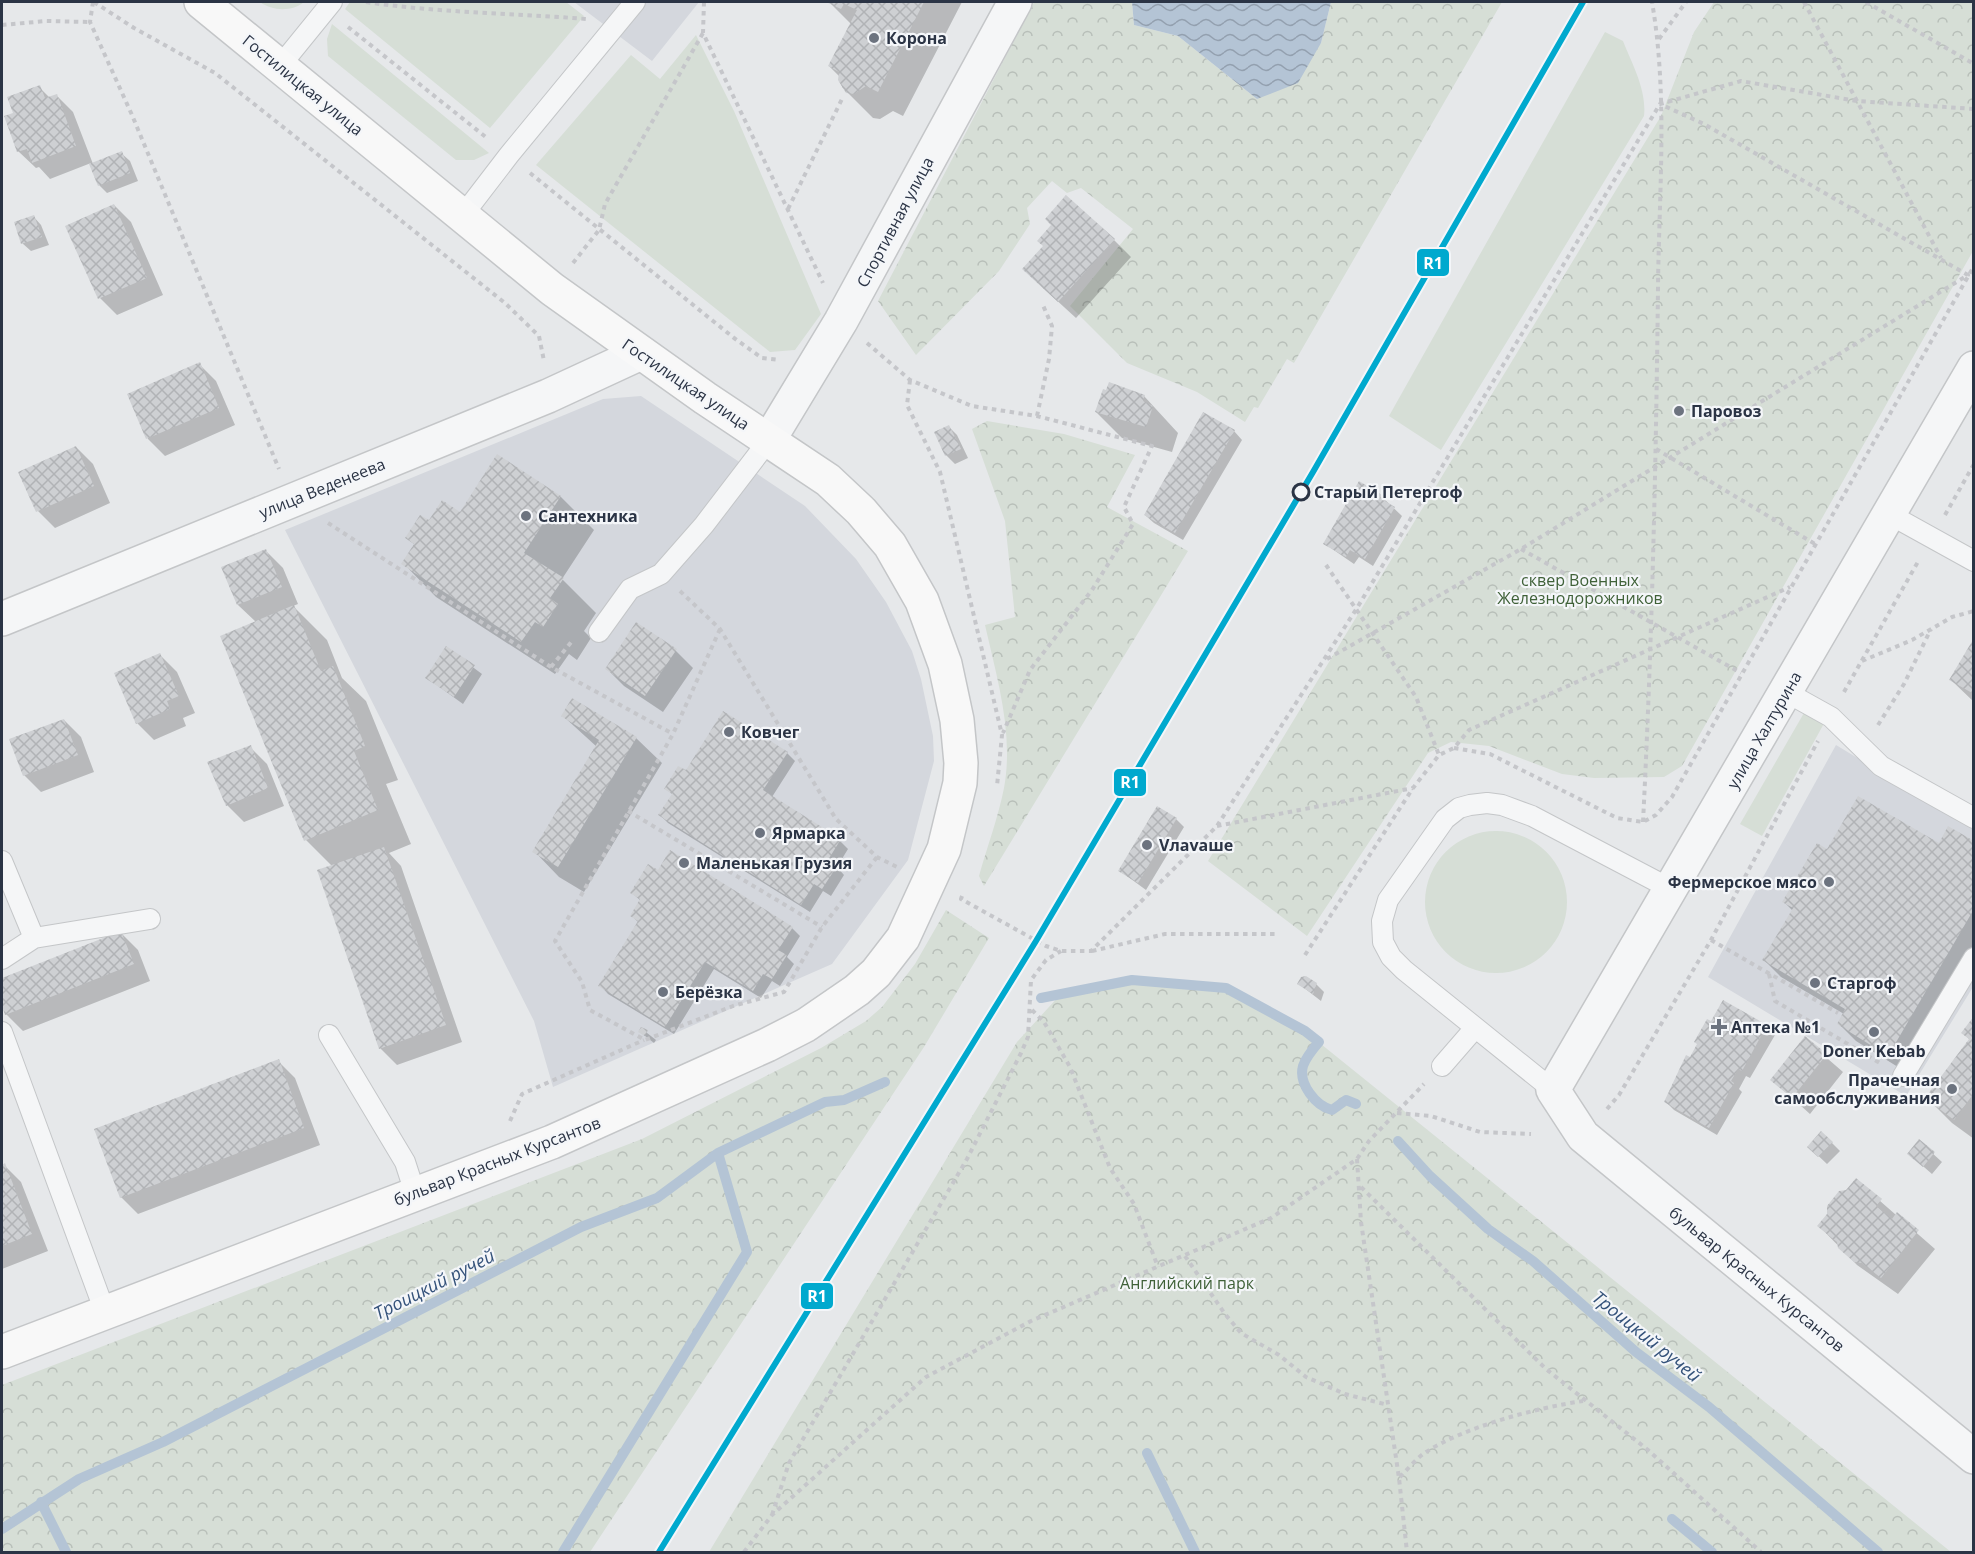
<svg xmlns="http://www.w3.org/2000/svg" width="1975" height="1554" font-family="'Open Sans',sans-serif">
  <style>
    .built { fill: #d4d7dd }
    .green { fill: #d6ded6 }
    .forest { fill: url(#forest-crowns) }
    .water { fill: url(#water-waves) }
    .shadow { fill: #0003 }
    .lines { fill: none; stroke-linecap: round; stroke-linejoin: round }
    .stream { stroke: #b4c4d5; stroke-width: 10 }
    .building { fill: url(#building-cross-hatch) }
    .service-casing { stroke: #c4c6c8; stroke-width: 22 }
    .minor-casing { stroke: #c4c6c8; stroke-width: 36 }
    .tertiary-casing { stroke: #c4c6c8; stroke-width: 36 }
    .secondary-casing { stroke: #c4c6c8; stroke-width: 36 }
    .path { stroke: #c5c6ca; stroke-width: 4; stroke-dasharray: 4.5 4.5; stroke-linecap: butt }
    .service { stroke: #f5f6f7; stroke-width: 20 }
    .minor { stroke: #f5f6f7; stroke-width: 33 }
    .tertiary { stroke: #f5f6f7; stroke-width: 33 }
    .secondary { stroke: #f8f8f8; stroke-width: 33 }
    .rail-1-casing { stroke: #f4f6f9; stroke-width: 10 }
    .rail-1 { stroke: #00a9ce; stroke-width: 6 }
    .poi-dot { fill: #6c737f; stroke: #f4f6f9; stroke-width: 2 }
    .stop-dot { fill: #f4f6f9; stroke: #2b3445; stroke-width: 3 }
    .labels { text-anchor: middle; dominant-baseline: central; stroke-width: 4.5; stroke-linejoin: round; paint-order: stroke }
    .poi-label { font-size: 16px; font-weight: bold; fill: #2b3445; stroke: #f4f6f9; text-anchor: start }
    .street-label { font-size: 16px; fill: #2b3445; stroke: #f4f6f9 }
    .stop-label { font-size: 16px; font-weight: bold; fill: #2b3445; stroke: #f4f6f9; text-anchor: start }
    .park-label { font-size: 16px; fill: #3f6138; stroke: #f4f6f9 }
    .water-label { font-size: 18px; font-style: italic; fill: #34527a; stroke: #f4f6f9 }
    .line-badge { stroke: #f4f6f9; stroke-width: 2 }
    .badge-label { font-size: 16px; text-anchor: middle; font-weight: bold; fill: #fff }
  </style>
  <defs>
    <pattern id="forest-crowns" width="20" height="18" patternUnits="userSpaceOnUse" patternTransform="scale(1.5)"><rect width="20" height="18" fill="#d6ded6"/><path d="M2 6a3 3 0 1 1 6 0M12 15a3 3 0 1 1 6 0" fill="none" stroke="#b8bfb9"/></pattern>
    <pattern id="water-waves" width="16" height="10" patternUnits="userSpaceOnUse" patternTransform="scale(1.5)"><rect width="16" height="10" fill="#b4c4d5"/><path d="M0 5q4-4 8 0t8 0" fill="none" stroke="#93a0af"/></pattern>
    <pattern id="building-cross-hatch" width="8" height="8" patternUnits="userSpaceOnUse" patternTransform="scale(1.5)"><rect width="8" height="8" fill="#ced0d3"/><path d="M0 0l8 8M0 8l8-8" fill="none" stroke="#b1b3b6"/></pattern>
  </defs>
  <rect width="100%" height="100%" fill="#e6e8ea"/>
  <path class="built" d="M574,2H699L652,61Z
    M641,396L805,506L856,559L886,602L912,651L921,679L933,736L934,761L908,860L832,964L553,1087L534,1021L285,530L603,399Z
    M1836,745L1973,828V987L1906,1096L1708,977Z"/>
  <path class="green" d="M260,2H304C292,12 272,11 260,2Z
    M350,2H566L584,16L490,128L345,9Z
    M332,24L489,153L474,160H456L328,56L327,39Z
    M1605,32L1623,41C1632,64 1647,90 1644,116L1441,450L1389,416Z
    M696,35L734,111L821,314L795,350L770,352L536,165L631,55L660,79Z
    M1808,706L1827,718L1762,836L1740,824Z
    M1425 902a71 71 0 1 1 142 0a71 71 0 1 1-142 0Z"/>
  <path class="forest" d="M1034,2H1132L1134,25L1178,36L1257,99L1321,43L1331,2H1502L1294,363L1287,359L1258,408L1254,407L1245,422L1197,392L1127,363L1070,306L1133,229L1081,188L1067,193L1052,181L1027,208L1030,224L999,271L916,355L878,301Z
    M1714,2H1973V251L1682,766L1664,777L1594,778L1562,774L1489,746L1451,742L1428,753L1307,936L1208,861L1661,116L1694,32Z
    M987,421L1064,434L1135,455L1107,507L1188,551L984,886L979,876C987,847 998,818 1004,788C1014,734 997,678 985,625L1015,617L1005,521L972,429Z
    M946,910L989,938L924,1047L590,1552H2V1385L642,1139L821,1048L866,1021L882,1007L915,964Z
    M1132,980L1226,988L1306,1032L1951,1552H709L1017,1042L1059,996Z"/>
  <path class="water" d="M1132,2H1331L1321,43L1298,83L1257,99L1178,36L1134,25Z"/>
  <path class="shadow" d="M829,2H962L903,116L893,111L880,119L873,118L842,87L841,78L829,66L851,24Z
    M39,87L50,98L56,95L73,112L93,164L121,153L130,161L138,181L107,193L99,185L91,163L50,179L39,167L36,168L18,151L15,113Z
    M114,205L131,222L163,295L117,315L100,298L67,226Z
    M33,216L41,225L49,245L31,251L22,243Z
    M1114,240L1131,257L1076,318L1041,286Z
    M199,364L216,381L235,425L165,456L148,439L129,395Z
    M1144,396L1178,433L1172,452L1122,438L1096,412Z
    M949,427L957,435L968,458L955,464L946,455Z
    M1234,431L1242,440L1183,540L1154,523L1145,515Z
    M76,447L93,464L110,503L55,528L38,511L20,473Z
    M498,456L561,497L594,530L562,579L596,613L584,631L591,638L577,660L569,654L555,674L436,597L403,563L415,545L407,538L430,522L461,514Z
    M1360,484L1381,496L1402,516L1373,566L1359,557L1354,564L1325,544Z
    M266,551L283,568L298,604L293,606L327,640L342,678L366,701L398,780L386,784L411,844L389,853L401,866L462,1042L397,1065L380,1048L332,866L306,840L256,622L238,605L223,568Z
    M637,624L676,651L693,668L663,712L624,686L607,669Z
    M1974,641V702L1951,680Z
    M447,648L482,674L463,704L427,678Z
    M160,655L177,672L195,713L183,718L186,726L154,740L137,723Z
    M563,716L636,738L662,763L584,892L559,877L534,851L597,747Z
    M64,720L81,737L94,772L41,792L24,775Z
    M250,747L267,764L284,806L244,822L227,805Z
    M787,753L795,761L772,797L840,841L848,849L837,867L844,875L831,896L823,891L810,912L668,823L660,815L673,795L666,788L687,772Z
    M1176,819L1184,827L1146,890L1120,871Z
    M1974,843V955L1906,1072L1856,1041L1839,1024L1844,1014L1781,977L1764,960L1793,911L1784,902L1827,851Z
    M632,893L792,928L800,936L787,957L794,964L780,986L772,981L761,998L714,969L674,1034L608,994L600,985L639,923L631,915L641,901Z
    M121,933L138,950L150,981L23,1031L6,1014L2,1001V979Z
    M1299,984H1316L1324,992L1321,1001Z
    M1723,1002L1766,1027L1775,1035L1750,1078L1746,1076L1739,1089L1742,1092L1717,1135L1674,1110L1666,1102L1687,1057L1691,1059Z
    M1974,1019V1139L1952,1123L1927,1098L1970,1040L1963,1033Z
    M642,1029L656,1040L654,1043L640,1032Z
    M1805,1039L1843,1072L1810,1114L1772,1080Z
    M278,1061L295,1078L320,1145L138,1214L121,1197Z
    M1919,1141L1942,1162L1932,1174L1909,1154Z
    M1832,1143L1840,1151L1827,1164L1809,1147Z
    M4,1165L21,1182L48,1251L2,1269V1166Z
    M1856,1180L1935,1249L1898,1294L1857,1265L1819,1226Z"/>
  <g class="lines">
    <path class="stream" d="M1041,998L1132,980L1226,988L1305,1031L1319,1042C1313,1049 1306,1057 1303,1066C1298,1084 1316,1106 1332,1110L1346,1100L1356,1104
      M1398,1141L1430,1176L1488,1229L1533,1261L1636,1352L1709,1407L1878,1552
      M1147,1453L1195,1552
      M41,1502L66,1552
      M1672,1519L1712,1552
      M2,1529L79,1479L163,1442L581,1227L657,1198L718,1153L825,1102L844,1100L885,1082
      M563,1552L747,1252L718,1153"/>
  </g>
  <path class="building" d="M826,2H924L878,92L866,86L854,94L846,93L838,80L839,72L828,66L857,10L844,4L841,9Z
    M40,85L45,98L57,94L76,146L32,163L27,149L17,152L4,116L13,113L7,97Z
    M122,151L130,173L98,186L89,164Z
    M1066,195L1115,239L1058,302L1022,269L1043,246L1037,241L1051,225L1045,219Z
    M114,204L147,278L98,299L65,226Z
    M34,215L42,237L21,244L14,222Z
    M200,362L219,408L146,439L127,394Z
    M1109,382L1145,395L1143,401L1153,406L1146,427L1095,412L1103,389L1106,390Z
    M1203,412L1235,430L1175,533L1144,515Z
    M949,425L961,449L945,456L934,432Z
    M76,446L94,486L36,512L18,472Z
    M497,454L561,496L524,553L564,578L550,598L558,604L543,627L535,622L521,642L401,564L414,544L405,538L420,515L429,520L442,500L460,512Z
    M1359,481L1382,495L1380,498L1395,507L1365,559L1350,550L1346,557L1323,544Z
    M266,549L282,587L237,605L221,567Z
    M294,605L321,671L333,666L365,746L354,751L378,810L304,841L220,636Z
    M636,622L677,649L645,696L605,669Z
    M1974,638V694L1949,680Z
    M446,646L475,665L454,697L425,678Z
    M160,653L179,696L167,701L170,709L136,724L114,673Z
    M572,698L637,737L558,867L532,852L599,740L561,716Z
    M723,711L788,752L763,790L841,839L828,860L837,866L822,889L814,884L801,905L658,815L672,794L664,789L678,766L686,770Z
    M64,719L78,755L23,776L9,739Z
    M251,745L268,788L226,806L207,762Z
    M1858,796L1939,843L1948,826L1974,841V909L1888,1056L1837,1024L1845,1009L1762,960L1793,908L1782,902L1817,843L1827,849Z
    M1157,806L1177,818L1138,883L1118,871Z
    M384,847L446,1025L379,1049L317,870Z
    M670,850L793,927L778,950L787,955L772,979L763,974L753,991L705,962L665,1027L598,986L638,921L630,916L640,899L630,893L648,864L658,870Z
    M121,931L134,964L5,1015L2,1006V978Z
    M1306,976L1317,983L1313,994L1297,984L1301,977Z
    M1723,1000L1767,1025L1742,1071L1738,1069L1731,1081L1734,1083L1709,1128L1664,1102L1686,1055L1690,1057L1697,1044L1694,1042L1707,1019L1711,1021Z
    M1974,1016V1093L1954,1120L1925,1098L1969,1039L1961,1033Z
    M641,1027L648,1030L645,1036L638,1032Z
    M1805,1036L1827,1054L1792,1098L1770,1080Z
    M279,1059L304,1128L120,1198L94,1129Z
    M1821,1131L1833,1142L1818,1157L1807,1147Z
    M1919,1139L1935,1152L1923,1167L1907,1154Z
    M5,1163L32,1234L2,1246V1165Z
    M1856,1178L1882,1199L1876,1206L1892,1219L1897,1212L1919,1230L1881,1278L1862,1263L1854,1262L1838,1248L1837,1242L1817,1226L1827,1214V1206L1839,1191L1846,1190Z"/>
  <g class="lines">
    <defs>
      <path id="service" d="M280,66L332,2
        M463,215L509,155L635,2
        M1889,514L1974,561
        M599,632L630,589L661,574L704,525L769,440
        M1786,692L1831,717L1881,766L1974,818
        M2,861L34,938
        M2,959L34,938L150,919
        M2,1032L105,1312
        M329,1035L405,1162L415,1193
        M1442,1066L1475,1028
        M1903,1076L1974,958
        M1553,1090L1404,970L1391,957L1383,942L1382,921L1388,900L1445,819L1459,808L1470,805L1487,803L1502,805L1532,816L1669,888"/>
      <path id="minor" d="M769,440L841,321L1015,2
        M2,619L548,396L641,353"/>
      <path id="tertiary" d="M1974,368L1553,1090L1583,1136L1974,1457"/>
      <path id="secondary" d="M2,1352L552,1142L767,1045L806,1025L857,990L876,973L903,938L944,849L960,783L961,763L957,720L945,664L922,601L890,545L861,511L828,480L705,398L552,289L201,2"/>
    </defs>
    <use href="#service" class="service-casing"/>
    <use href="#minor" class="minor-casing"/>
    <use href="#tertiary" class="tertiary-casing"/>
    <use href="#secondary" class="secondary-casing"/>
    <path class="path" d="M93,2L90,22L132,115L279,469
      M94,2L134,28L215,73L505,303L539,336L544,361
      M366,2C439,13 513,13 586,19
      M704,2L703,33L823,283
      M1804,2L1941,258
      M1866,2L1974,64
      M2,25L46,21L90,22
      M348,27L487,138
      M1659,39L1686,2
      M530,173L734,338L762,358L779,360
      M788,209L843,97
      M573,263L599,230L605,204L703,33
      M867,343L910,380L972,406L1037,416L1152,446L1124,507L1133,524L1092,590L1030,670L1003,733
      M910,380L907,405L940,472L1002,735L997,786
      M1037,416L1049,359L1052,326L1042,303
      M1656,449L1815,544
      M1945,515L1974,464
      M328,523L551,667L673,734
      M1521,549L1741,673
      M1326,565L1416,697L1439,755
      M680,591L720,629L836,819L877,857L899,868
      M720,629L673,734L555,941L582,982L590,1010L645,1040L733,1006L784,992L822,927L877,857
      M1327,659L1521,549L1968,275L1704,124L1660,104
      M1862,661L1912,640L1952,617L1974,611
      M551,667L573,640
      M1844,692L1919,560
      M1878,725L1904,684L1931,629
      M1454,748L1490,754L1617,818L1643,822L1656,815L1672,797L1974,266
      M628,811L822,927
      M1643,822C1652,644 1656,465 1658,287C1659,193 1668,94 1652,2
      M1217,826L1413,788
      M962,896L961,899L1046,946L1061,951H1091L1217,826L1357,608L1660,104L1741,81L1857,101L1974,109
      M1711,940L1838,1013
      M1092,951L1165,934H1277
      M1305,955L1413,788L1439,755L1454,748L1469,730L1790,587
      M1769,974L1775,1001L1880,1063
      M1032,1010L1044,1022L1070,1067L1110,1168L1134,1204L1158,1267
      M1607,1109L1619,1095L1711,940L1818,741
      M1397,1113L1431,1116L1480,1132L1531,1134
      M510,1121L522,1094L644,1040
      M1357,1159L1361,1222L1399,1478L1407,1552
      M1361,1187L1546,1369L1648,1450L1761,1552
      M1185,1256L1225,1314L1241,1333L1279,1355L1306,1377L1345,1394L1388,1405
      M1400,1477C1407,1470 1415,1460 1423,1454C1463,1427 1536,1408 1583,1401
      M772,1515L789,1463L967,1159L1021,1053L1028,1037L1031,980L1046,960L1061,951
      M744,1552L772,1515L926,1377L1031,1321L1271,1218L1357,1159L1369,1141L1424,1084"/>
    <use href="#service" class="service"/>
    <use href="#minor" class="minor"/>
    <use href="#tertiary" class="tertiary"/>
    <use href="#secondary" class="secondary"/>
    <defs>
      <path id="rail-1" d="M659,1552L1036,941L1313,472L1583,2"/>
    </defs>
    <use href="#rail-1" class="rail-1-casing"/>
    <use href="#rail-1" class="rail-1"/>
  </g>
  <g class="poi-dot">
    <circle cx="874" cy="38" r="6"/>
    <circle cx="1679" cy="411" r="6"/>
    <circle cx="526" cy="516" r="6"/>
    <circle cx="729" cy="732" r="6"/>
    <circle cx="760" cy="833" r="6"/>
    <circle cx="1147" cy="845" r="6"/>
    <circle cx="684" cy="863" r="6"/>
    <circle cx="1829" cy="882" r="6"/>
    <circle cx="1815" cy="983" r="6"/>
    <circle cx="663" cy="992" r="6"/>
    <path d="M1716 1018h6v6h6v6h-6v6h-6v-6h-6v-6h6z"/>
    <circle cx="1874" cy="1032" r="6"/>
    <circle cx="1952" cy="1089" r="6"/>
  </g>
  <circle class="stop-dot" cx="1301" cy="492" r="8"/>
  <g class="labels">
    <g class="poi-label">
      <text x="886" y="38">Корона</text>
      <text x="1691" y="411">Паровоз</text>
      <text x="538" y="516">Сантехника</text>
      <text x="741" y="732">Ковчег</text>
      <text x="772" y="833">Ярмарка</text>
      <text x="1159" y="845">Vлаvаше</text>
      <text x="696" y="863">Маленькая Грузия</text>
      <text x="1817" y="882" text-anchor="end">Фермерское мясо</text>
      <text x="1827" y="983">Старгоф</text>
      <text x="675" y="992">Берёзка</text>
      <text x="1731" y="1027">Аптека №1</text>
      <text x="1874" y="1051" text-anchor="middle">Doner Kebab</text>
      <text x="1940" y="1080" text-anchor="end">Прачечная<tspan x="1940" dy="18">самообслуживания</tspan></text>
    </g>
    <g class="street-label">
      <text transform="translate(303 85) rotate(39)">Гостилицкая улица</text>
      <text transform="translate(895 222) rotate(-62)">Спортивная улица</text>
      <text transform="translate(686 384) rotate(34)">Гостилицкая улица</text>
      <text transform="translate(322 488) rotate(-22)">улица Веденеева</text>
      <text transform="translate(1764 730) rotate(-60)">улица Халтурина</text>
      <text transform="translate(497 1161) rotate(-21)">бульвар Красных Курсантов</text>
      <text transform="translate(1757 1279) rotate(39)">бульвар Красных Курсантов</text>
    </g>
    <g class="stop-label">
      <text x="1314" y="492">Старый Петергоф</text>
    </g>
    <g class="park-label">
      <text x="1580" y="580">сквер Военных<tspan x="1580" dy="18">Железнодорожников</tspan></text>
      <text x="1187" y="1283">Английский парк</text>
    </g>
    <g class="water-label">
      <text transform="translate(434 1284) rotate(-27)">Троицкий ручей</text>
      <text transform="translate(1647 1336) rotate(39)">Троицкий ручей</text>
    </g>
  </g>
  <g class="line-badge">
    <rect x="1416" y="248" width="34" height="29" rx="6" fill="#00a9ce"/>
    <rect x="1113" y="768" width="34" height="29" rx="6" fill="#00a9ce"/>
    <rect x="800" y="1282" width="34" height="28" rx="6" fill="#00a9ce"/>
  </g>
  <g class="badge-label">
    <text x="1433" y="269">R1</text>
    <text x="1130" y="788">R1</text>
    <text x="817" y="1302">R1</text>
  </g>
  <rect width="1975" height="1554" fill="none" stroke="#2b3445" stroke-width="6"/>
</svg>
